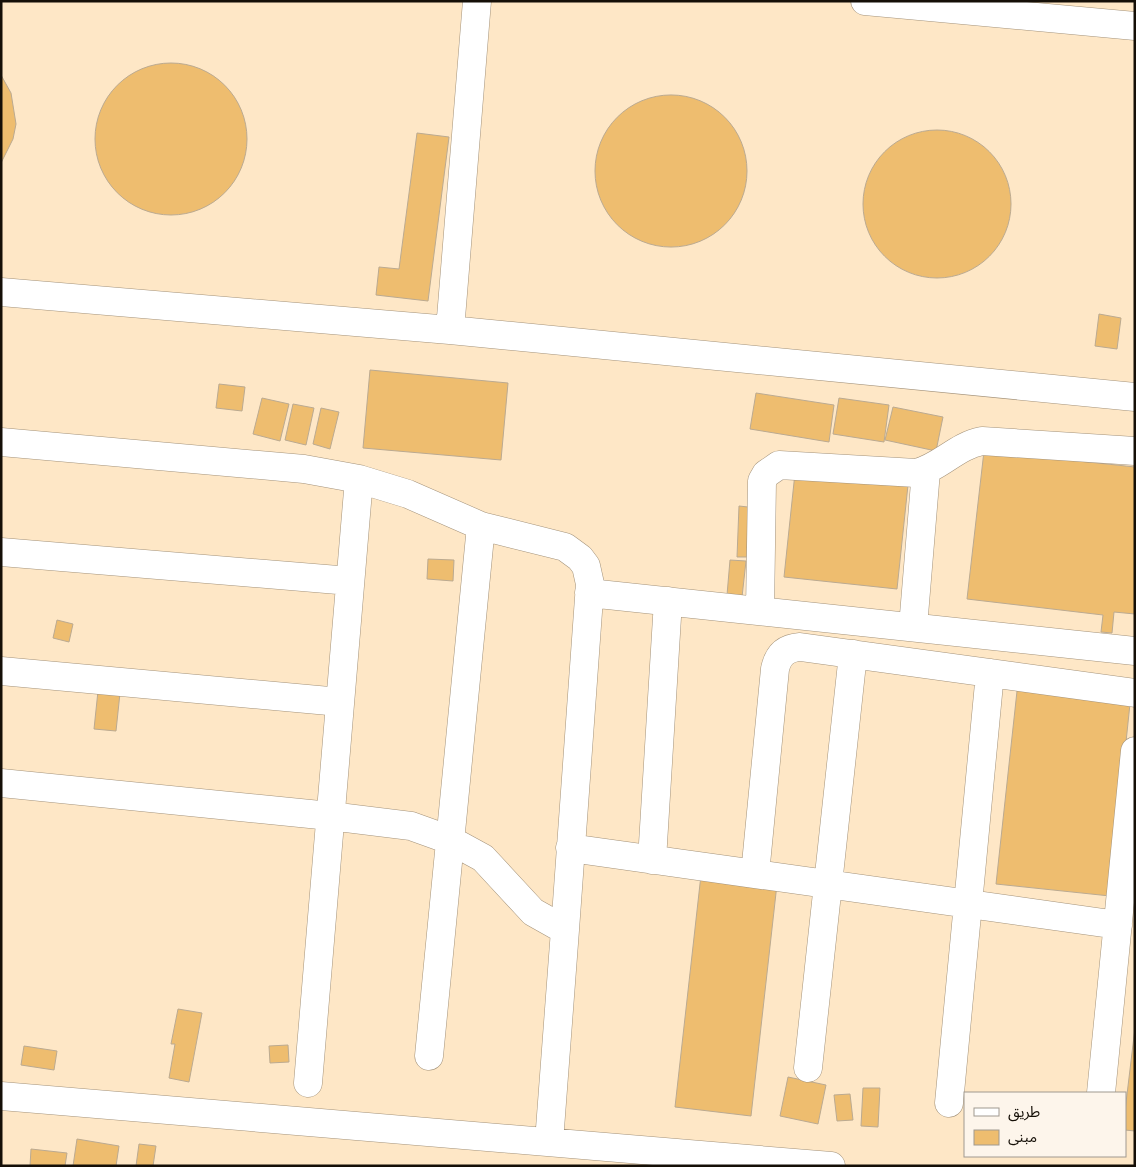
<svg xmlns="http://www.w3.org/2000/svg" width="1136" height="1167" font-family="Helvetica,'Noto Sans Arabic',sans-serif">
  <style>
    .built { fill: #fee7c6; fill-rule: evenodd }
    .building { fill: #eebd6f; stroke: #bbaa91 }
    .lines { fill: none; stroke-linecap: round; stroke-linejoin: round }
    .minor-casing { stroke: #a4937b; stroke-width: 29 }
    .minor { stroke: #fff; stroke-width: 28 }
  </style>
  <rect width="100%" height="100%" fill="#fdf5eb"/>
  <path class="built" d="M1,1H1135V1166H1ZM965,1093H1125V1156H965Z"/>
  <path class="building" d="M95 139a76 76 0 1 1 152 0a76 76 0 1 1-152 0Z
    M1,75L11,93L16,124L13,139L1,163Z
    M595 171a76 76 0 1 1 152 0a76 76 0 1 1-152 0Z
    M863 204a74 74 0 1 1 148 0a74 74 0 1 1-148 0Z
    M417,133L449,137L428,301L376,295L379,267L399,269Z
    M1099,314L1121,318L1117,349L1095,346Z
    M370,370L508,383L501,460L363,448Z
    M219,384L245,387L242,411L216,408Z
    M756,393L834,405L829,442L750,429Z
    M262,398L289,404L280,441L253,434Z
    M839,398L889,405L884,442L833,434Z
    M293,404L314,408L306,445L285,440Z
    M893,407L943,417L936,451L885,440Z
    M321,408L339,412L330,449L313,444Z
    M984,451L1135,467V614L1114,612L1112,633L1101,632L1103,615L967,599Z
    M795,473L908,485L897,589L784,577Z
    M739,506L748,507L747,557H737Z
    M428,559L454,560L453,581L427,579Z
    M730,560L746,561L742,597L727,595Z
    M57,620L73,624L69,642L53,638Z
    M1018,682L1131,694L1110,896L996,884Z
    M98,691L120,693L116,731L94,729Z
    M701,875L777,884L751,1116L675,1107Z
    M178,1009L202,1013L189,1082L169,1078L175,1044H171Z
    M1135,1028V1131L1125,1130V1111Z
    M288,1045L289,1062L270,1063L269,1046Z
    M24,1046L57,1051L54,1070L21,1065Z
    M788,1077L826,1085L818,1124L780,1116Z
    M863,1088H880L878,1127L861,1126Z
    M850,1094L853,1120L837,1121L834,1095Z
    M77,1139L119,1146L116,1166H73Z
    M139,1144L156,1146L153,1166H136Z
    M31,1149L67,1153L65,1166H30Z"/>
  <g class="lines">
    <defs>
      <path id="minor" d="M865,1L1135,26
        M1,292L450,330L1135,397
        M450,330L477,1
        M1,442L304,469L359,479L408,494L481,526L565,547L580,558L586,566L590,584L565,930L533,912L483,858L450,840L411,826L330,816L1,783
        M1,552L350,581
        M589,593L1135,651
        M760,611L762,481L766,474L779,465L916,473C941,467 956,446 982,441L1135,451
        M913,627L926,471
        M1,671L340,702
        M570,848L1118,925
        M652,860L668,601
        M755,874L775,669C778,655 786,648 800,647L1135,693
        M429,1056L481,526
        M808,1068L853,654
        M308,1083L359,479
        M1101,1093L1135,751
        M1,1096L831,1166
        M949,1103L990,673
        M549,1142L565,930"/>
    </defs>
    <use href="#minor" class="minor-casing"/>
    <use href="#minor" class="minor"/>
  </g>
  <rect width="1136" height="1167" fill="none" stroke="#150f07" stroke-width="5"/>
  <rect x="964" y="1092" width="162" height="65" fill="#fdf5eb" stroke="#a09990"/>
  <rect x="974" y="1108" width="25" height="8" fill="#ffffff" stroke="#a09990"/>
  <text x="1008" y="1117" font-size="15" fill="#150f07">طريق</text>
  <rect x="974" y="1130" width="25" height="15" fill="#eebd6f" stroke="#a09990"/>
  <text x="1008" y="1142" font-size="15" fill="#150f07">مبنى</text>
</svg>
